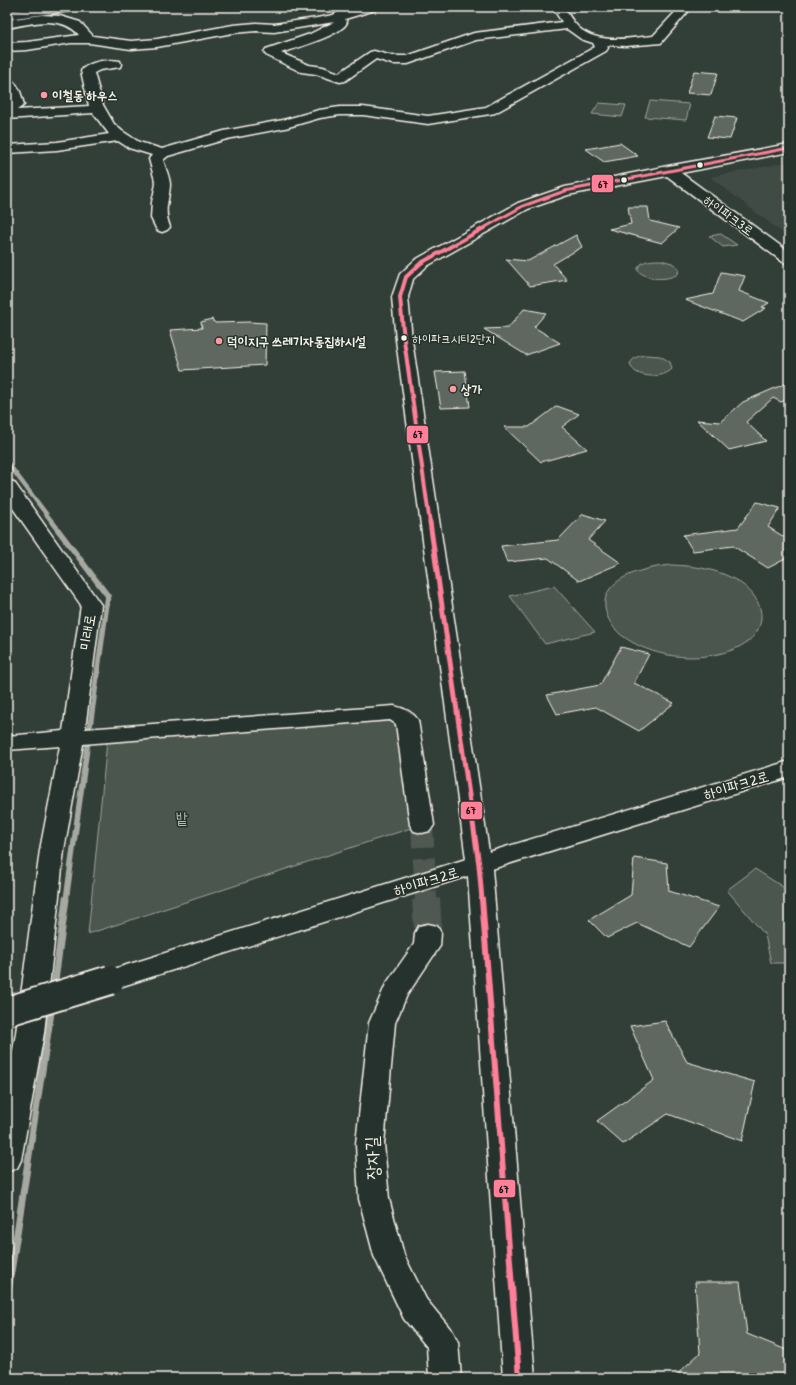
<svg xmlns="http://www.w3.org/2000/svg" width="796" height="1385" font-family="'Patrick Hand','Poor Story',sans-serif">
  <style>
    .built { fill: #404b44 }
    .green { fill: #4c564f; stroke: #a0a49c }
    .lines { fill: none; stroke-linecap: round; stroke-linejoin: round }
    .stream-far2 { stroke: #a6a9a1; stroke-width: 4.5 }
    .stream-far1 { stroke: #a6a9a1; stroke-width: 5.5 }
    .stream { stroke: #a6a9a1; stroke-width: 7 }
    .building { fill: #5f6861; stroke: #f4f1e8 }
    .minor-tunnel-far1 { stroke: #4f5952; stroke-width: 22; stroke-dasharray: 22 11; stroke-linecap: butt }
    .minor-tunnel { stroke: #4f5952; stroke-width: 28; stroke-dasharray: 28 14; stroke-linecap: butt }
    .minor-casing { stroke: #f4f1e8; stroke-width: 3 }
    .tertiary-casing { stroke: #f4f1e8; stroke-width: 3 }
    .trunk-casing { stroke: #f4f1e8; stroke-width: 3 }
    .minor { fill: #26332d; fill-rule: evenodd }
    .tertiary { fill: #26332d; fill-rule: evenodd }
    .trunk { fill: #26332d; fill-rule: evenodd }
    .tertiary-bridge-casing { stroke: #f4f1e8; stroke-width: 32; stroke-linecap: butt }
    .tertiary-bridge { stroke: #26332d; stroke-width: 28 }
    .bus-1-far3-casing { stroke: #26332d; stroke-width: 5 }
    .bus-1-far2-casing { stroke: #26332d; stroke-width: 6 }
    .bus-1-far1-casing { stroke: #26332d; stroke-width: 8 }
    .bus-1-casing { stroke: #26332d; stroke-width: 10 }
    .bus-1-far3 { stroke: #ff8098; stroke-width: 3 }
    .bus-1-far2 { stroke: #ff8098; stroke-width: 4 }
    .bus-1-far1 { stroke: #ff8098; stroke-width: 5 }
    .bus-1 { stroke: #ff8098; stroke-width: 6 }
    .poi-dot { fill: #ff9aa2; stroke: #26332d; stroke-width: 1.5 }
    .bus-dot { fill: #f4f1e8; stroke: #26332d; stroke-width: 1.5 }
    .labels { text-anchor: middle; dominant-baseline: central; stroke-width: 3; stroke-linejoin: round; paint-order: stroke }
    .far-bus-label { font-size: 12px; fill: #f4f1e8; stroke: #26332d; text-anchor: start }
    .far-poi-label { font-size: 13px; font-weight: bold; fill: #f4f1e8; stroke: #26332d; text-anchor: start }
    .far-street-label { font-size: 13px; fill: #f4f1e8; stroke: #26332d }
    .street-label { font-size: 15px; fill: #f4f1e8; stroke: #26332d }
    .park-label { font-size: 15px; fill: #b9bbb2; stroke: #26332d }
    .near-street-label { font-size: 18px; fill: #f4f1e8; stroke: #26332d }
    .line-badge { stroke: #26332d; stroke-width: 1.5 }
    .pale-badge-label { font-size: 11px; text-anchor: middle; font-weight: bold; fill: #111 }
  </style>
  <rect width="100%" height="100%" fill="#323e38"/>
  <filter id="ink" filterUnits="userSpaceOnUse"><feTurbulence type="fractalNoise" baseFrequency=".025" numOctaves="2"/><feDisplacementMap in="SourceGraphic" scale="8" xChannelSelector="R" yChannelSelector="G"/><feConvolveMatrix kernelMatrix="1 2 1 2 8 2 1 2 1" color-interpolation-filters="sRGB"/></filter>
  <g filter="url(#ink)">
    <path class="built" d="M789,162V238L710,177Z"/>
    <path class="green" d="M650,101L690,104L686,120L645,117Z
      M599,103L626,105L622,117L592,114Z
      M721,234L737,245L723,247L709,236Z
      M661,260L672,263L679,268L678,274C666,281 649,280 638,271V268C642,260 652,260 661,260Z
      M646,355L660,356L670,362L672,369C663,379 634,379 630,364C633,357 639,356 646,355Z
      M672,565C695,566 719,569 739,582C770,603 769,636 732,650C696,663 650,658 620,634C612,627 607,618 605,608C601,576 649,567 672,565Z
      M554,586L595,632L545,644L510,596Z
      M395,718L411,828L88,934L107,741Z
      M755,869L789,891V963H771L765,935L727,890Z"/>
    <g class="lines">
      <path class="stream-far2" d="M7,462L53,523"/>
      <path class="stream-far1" d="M52,522L108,596L66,900"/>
      <path class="stream" d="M54,988L66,899
        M7,1298L52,1006"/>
    </g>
    <path class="building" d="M694,71L718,73L711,95L687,93Z
      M715,116L737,118L730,139L707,137Z
      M620,143L638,156L604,162L586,149Z
      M628,207H648L650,221L679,228L662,243L609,229L631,224Z
      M576,235L582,247L553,264L567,280L530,286L506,259L528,261Z
      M721,272L745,276L739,291L769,303L762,307L766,308L743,322L685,300L713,294Z
      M524,309L546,313L534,327L560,343L526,355L484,329L508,328Z
      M212,319L215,323L249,322L266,323L265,365L182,370L170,330L202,328L201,322Z
      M465,371L470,407L441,408L435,372Z
      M789,382V399L781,402L773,398L746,422L766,441L729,450L697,420L720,422L743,402Z
      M557,406L579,414L562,427L587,449L541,462L504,427H529Z
      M757,502L780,508L768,527L789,540V557L768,568L733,546L693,551L683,535L738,528Z
      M583,514L605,521L588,540L621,563L579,581L548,558L507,562L501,546L558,540Z
      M621,647L649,654L634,683L674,703L639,731L596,707L557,714L547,695L600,685Z
      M634,858L667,863L669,891L719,907L689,947L637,923L607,938L589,920L631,895Z
      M665,1021L687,1062L755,1082L742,1141L668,1114L623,1144L597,1121L654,1080L630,1026Z
      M695,1282H740L747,1334L789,1351V1378H673L700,1353Z"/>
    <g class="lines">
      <path class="minor-tunnel-far1" d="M422,825L426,900"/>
      <path class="minor-tunnel" d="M426,899L428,933"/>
      <defs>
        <path id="minor" d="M357,7H377L375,10L345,19L347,22C343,35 295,48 281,53L309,65L323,67L339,73L370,52L374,51L392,56H407L474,33L562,22L552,7H564C568,14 572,21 578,27C597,45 630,38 653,36L680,7H692L661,43L626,46L607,45L608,48L606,51L495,113L490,114L428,124L363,115H340L320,118L285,128L227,139L168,156L163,160C165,167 170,178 170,185C169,202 163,209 170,227L167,230L162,232L157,230L151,218L152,202L156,184L149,159L152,155L129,148L118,141L57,150L7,153V145L57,142L109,134L93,113L7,119V105L10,103L7,91V79C19,82 21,94 24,105L17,110L89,106L81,71C88,61 109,59 120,61L121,64L120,67L100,70L94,73L103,105L114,124L122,131L139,142L162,149L224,131L283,120L319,110L340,107H363L428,116L486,107L595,47L593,43L581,39L567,29L476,40L408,64H392L376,59L345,81L340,82L316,74L301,72L266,55L264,52L266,49L310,34L334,22L274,32L256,31L233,33L157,47L131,49L89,43H71L27,50L7,51V43L27,42L79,35C61,14 31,24 7,28V20L42,15L60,16L80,22L93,36L131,41L157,39L233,25L256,23L274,24L317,18L333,15L340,11Z
          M7,480L14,482L101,605L85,729L394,706C403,708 413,712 418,720L434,825L430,831L422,833L414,831L410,825L396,724L390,720L83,744L64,850L44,1033L21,1160L17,1168L7,1172V1083L16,1033L40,850L60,746L7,750V736L63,731L81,605L7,500Z
          M428,924L437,926L441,933L440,946L407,995L395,1023L384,1144L389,1199L404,1255L426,1299L453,1332L458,1342L461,1378H429L427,1347L404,1319L374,1256L359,1199L356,1144L369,1023L386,984L414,944L415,933L419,926Z"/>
        <path id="tertiary" d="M789,144V152L681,173L789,252V264L783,262L667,176L568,195L528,209L427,266L413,279L408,297L412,340L489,852L789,761V777L492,869L535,1378H503L468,876L110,990L101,987L97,980L101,973L466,859L396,340L392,297L400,274L415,260L518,203L565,187L668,166Z"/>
        <path id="trunk" d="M41,7H75L73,10L69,11L7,19V11Z"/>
      </defs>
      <use href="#minor" class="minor-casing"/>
      <use href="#tertiary" class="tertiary-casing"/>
      <use href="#trunk" class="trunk-casing"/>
      <use href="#minor" class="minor"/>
      <use href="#tertiary" class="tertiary"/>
      <use href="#trunk" class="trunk"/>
      <defs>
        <path id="tertiary-bridge" d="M8,1011L110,980"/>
      </defs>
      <use href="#tertiary-bridge" class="tertiary-bridge-casing"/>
      <use href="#tertiary-bridge" class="tertiary-bridge"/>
      <defs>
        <path id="bus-1-far3" d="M482,229L523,206L565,191L789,148"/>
        <path id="bus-1-far2" d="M430,523L404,340L400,297L406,277L421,263L484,228"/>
        <path id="bus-1-far1" d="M430,522L479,865L482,900"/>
        <path id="bus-1" d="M482,899L519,1378"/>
      </defs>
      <use href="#bus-1-far3" class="bus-1-far3-casing"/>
      <use href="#bus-1-far2" class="bus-1-far2-casing"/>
      <use href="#bus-1-far1" class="bus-1-far1-casing"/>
      <use href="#bus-1" class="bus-1-casing"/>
      <use href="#bus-1-far3" class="bus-1-far3"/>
      <use href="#bus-1-far2" class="bus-1-far2"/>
      <use href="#bus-1-far1" class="bus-1-far1"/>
      <use href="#bus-1" class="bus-1"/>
    </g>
  </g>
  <g class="poi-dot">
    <circle cx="44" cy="95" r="4"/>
    <circle cx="219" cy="341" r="4"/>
    <circle cx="453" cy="389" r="4"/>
  </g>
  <g class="bus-dot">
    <circle cx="700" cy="165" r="3.5"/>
    <circle cx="624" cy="180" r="3.5"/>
    <circle cx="404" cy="338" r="3.5"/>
  </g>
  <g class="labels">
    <g class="far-bus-label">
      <text x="412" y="338">하이파크시티2단지</text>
    </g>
    <g class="far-poi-label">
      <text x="52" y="95">이철동 하우스</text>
      <text x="227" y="341">덕이지구 쓰레기자동집하시설</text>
      <text x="461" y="389">상가</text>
    </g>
    <g class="far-street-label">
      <text transform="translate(729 215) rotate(36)">하이파크3로</text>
    </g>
    <g class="street-label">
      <text transform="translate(87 632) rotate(-81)">미래로</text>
      <text transform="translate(736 785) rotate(-17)">하이파크2로</text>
      <text transform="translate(426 881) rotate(-17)">하이파크2로</text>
    </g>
    <g class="park-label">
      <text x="182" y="817">밭</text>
    </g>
    <g class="near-street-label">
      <text transform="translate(372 1158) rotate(-92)">장자길</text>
    </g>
  </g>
  <g class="line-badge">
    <rect x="591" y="174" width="23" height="19" rx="4" fill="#ff8098"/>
    <rect x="406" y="425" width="23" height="19" rx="4" fill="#ff8098"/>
    <rect x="460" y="801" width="23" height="19" rx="4" fill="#ff8098"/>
    <rect x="493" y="1179" width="23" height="19" rx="4" fill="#ff8098"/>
  </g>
  <g class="pale-badge-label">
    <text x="603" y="188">67</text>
    <text x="418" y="438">67</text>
    <text x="471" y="814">67</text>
    <text x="504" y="1193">67</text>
  </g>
  <rect width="796" height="1385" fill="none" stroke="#26332d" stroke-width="24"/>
  <rect x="12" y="12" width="772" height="1361" fill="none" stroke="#f4f1e8" stroke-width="1.5" filter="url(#ink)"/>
</svg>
